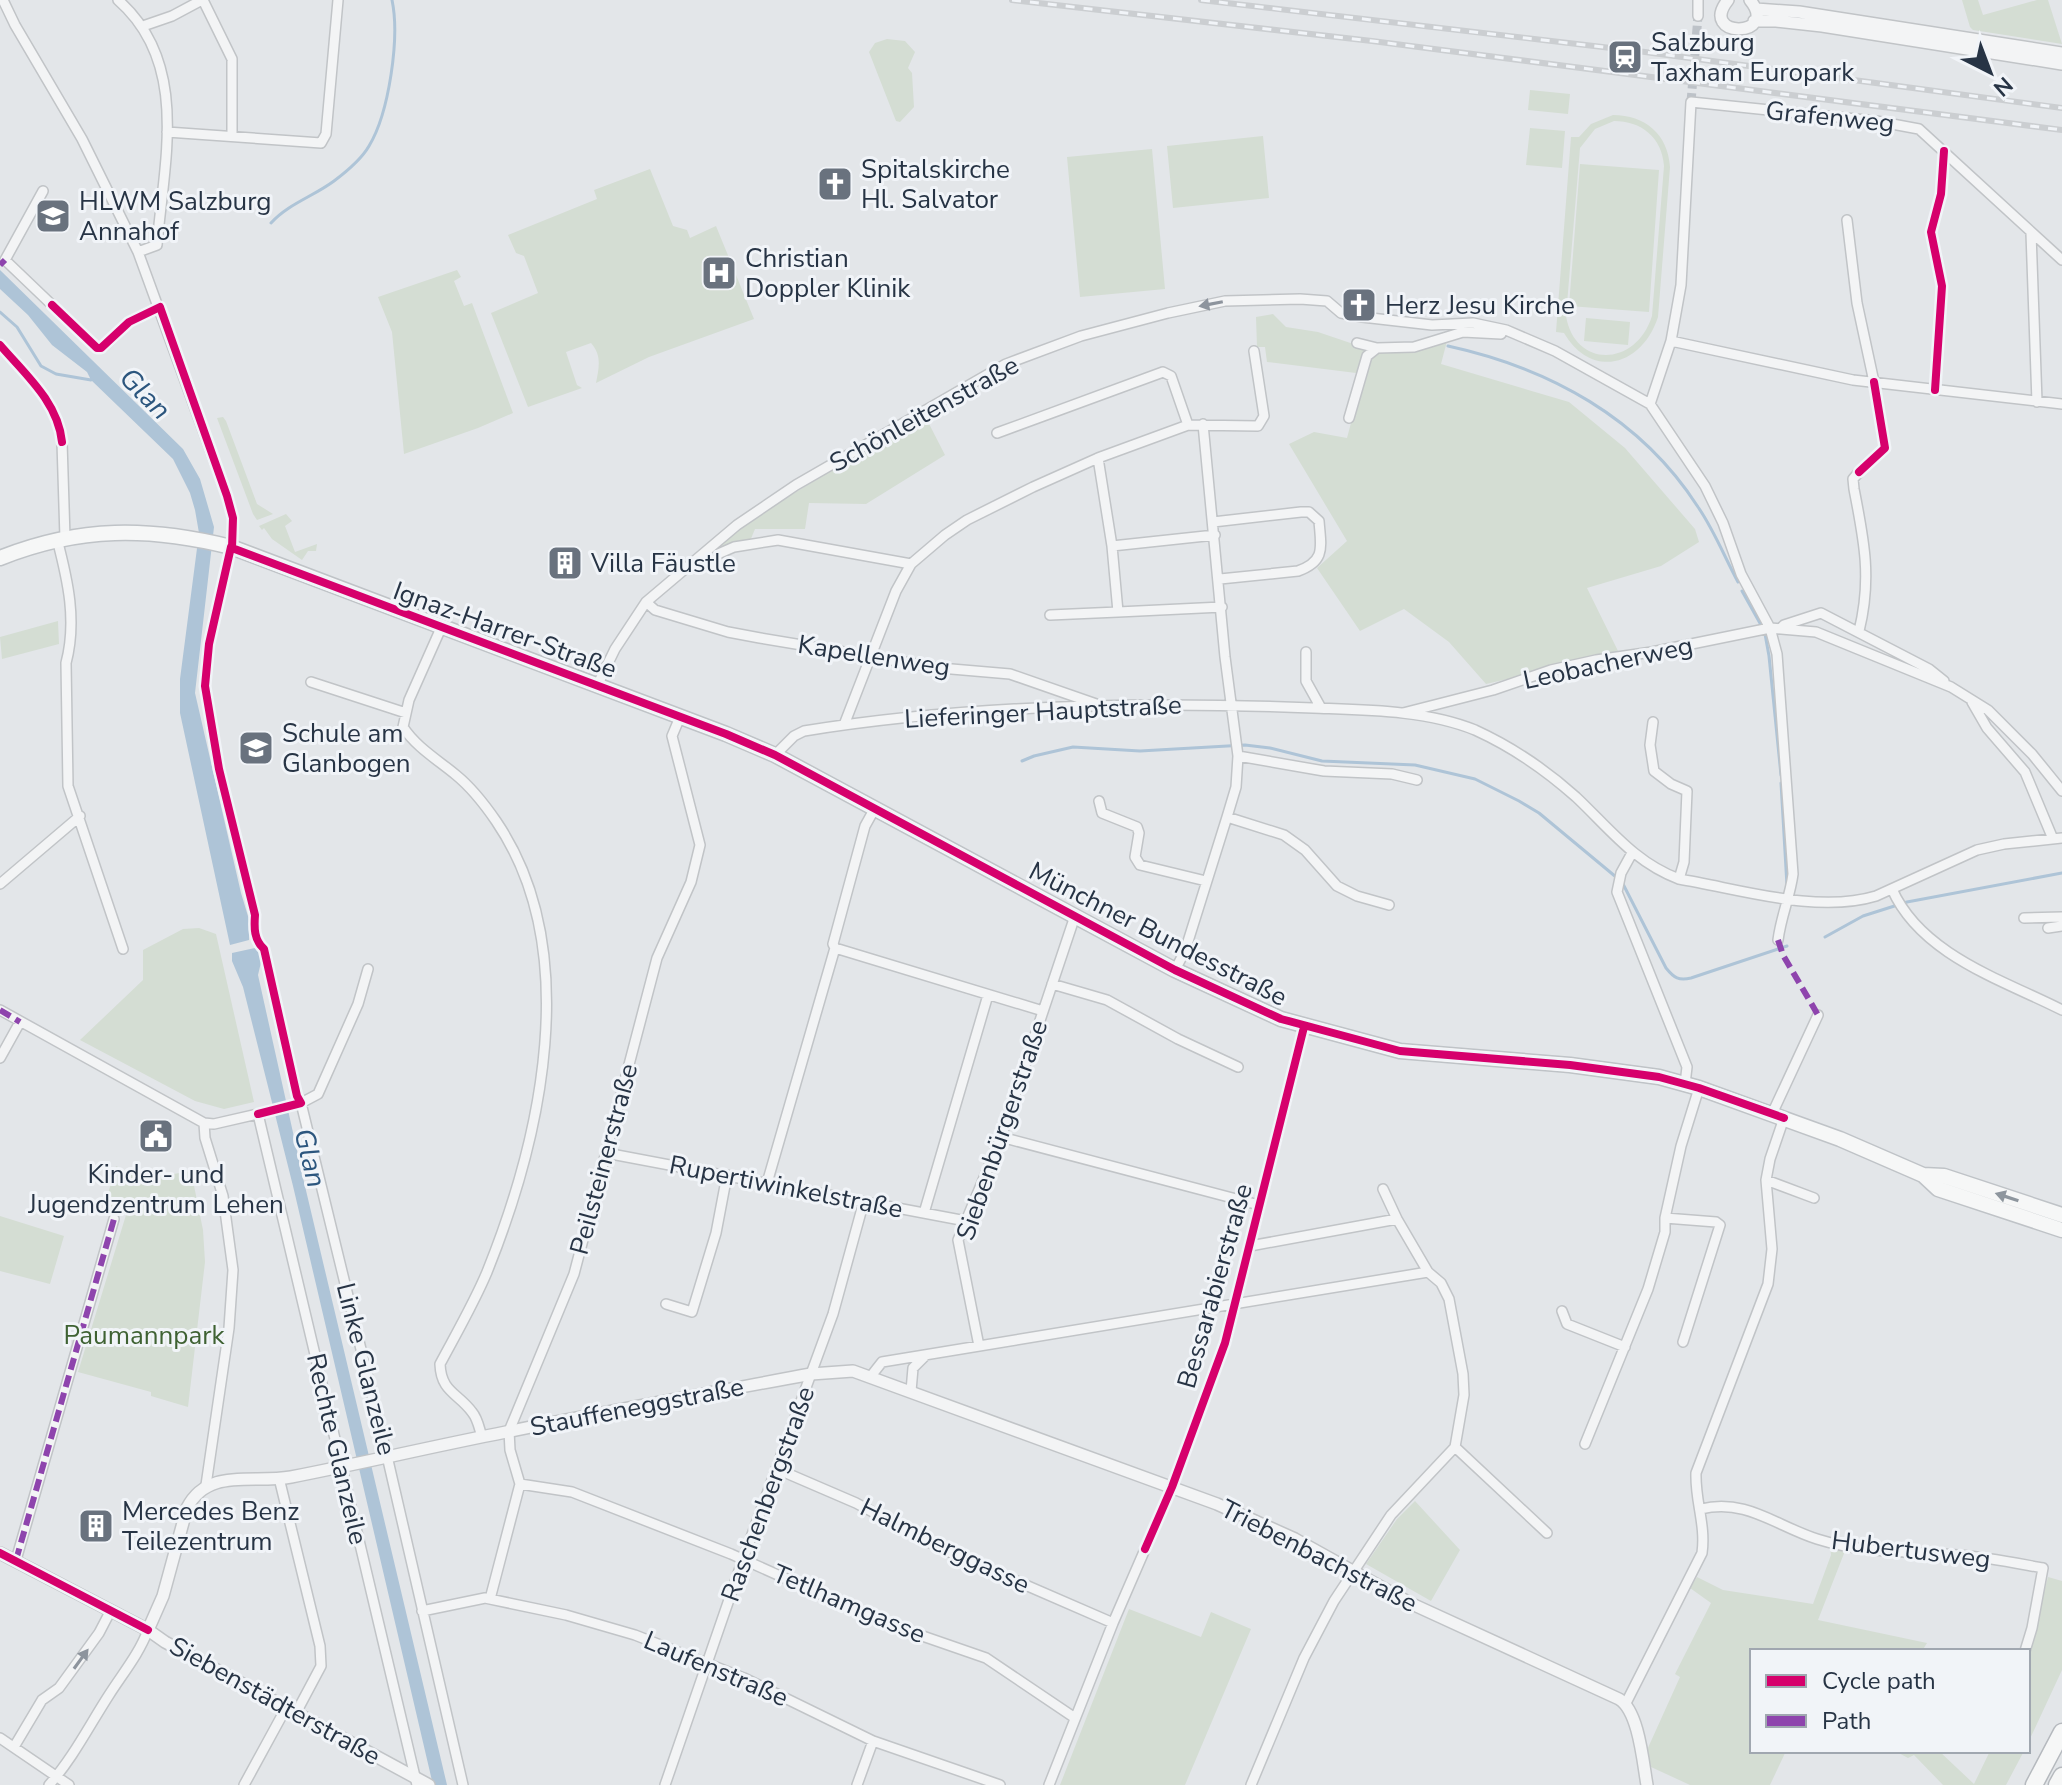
<svg xmlns="http://www.w3.org/2000/svg" width="2062" height="1785" font-family="'Nunito Sans',sans-serif">
  <style>
    .green { fill: #d4ddd3; fill-rule: evenodd }
    .water { fill: #aec4d7 }
    .lines { fill: none; stroke-linecap: round; stroke-linejoin: round }
    .stream { stroke: #aec4d7; stroke-width: 3 }
    .minor-tunnel { stroke: #bdc2c8; stroke-width: 9; stroke-dasharray: 9 4.5; stroke-linecap: butt }
    .minor-casing { stroke: #c1c4c7; stroke-width: 12 }
    .tertiary-casing { stroke: #c1c4c7; stroke-width: 14 }
    .primary-casing { stroke: #bfc3c7; stroke-width: 17 }
    .motorway-casing { stroke: #b5b9be; stroke-width: 19 }
    .minor { stroke: #f3f4f5; stroke-width: 9 }
    .tertiary { stroke: #f3f4f5; stroke-width: 11 }
    .primary { stroke: #f6f7f7; stroke-width: 14 }
    .motorway { stroke: #f6f7f7; stroke-width: 16 }
    .rail-casing { stroke: #cbced1; stroke-width: 6 }
    .rail { stroke: #f1f4f8; stroke-width: 3; stroke-dasharray: 9; stroke-linecap: butt }
    .quiet { stroke: #8e44ad; stroke-width: 6; stroke-dasharray: 12 6; stroke-linecap: butt }
    .cycleway-casing { stroke: #f1f4f8; stroke-width: 13 }
    .cycleway { stroke: #d6006c; stroke-width: 8 }
    .oneway { fill: #8d949d }
    .oneway2 { fill: #8e969e }
    .labels { text-anchor: middle; dominant-baseline: central; stroke-width: 6; stroke-linejoin: round; paint-order: stroke }
    .poi-label { font-size: 26px; fill: #273445; stroke: #f1f4f8; text-anchor: start }
    .street-label { font-size: 26px; fill: #273445; stroke: #f1f4f8 }
    .park-label { font-size: 26px; fill: #3f6233; stroke: #f1f4f8 }
    .water-label { font-size: 28px; font-style: italic; fill: #2c567e; stroke: #f1f4f8 }
  </style>
  <rect width="100%" height="100%" fill="#e3e6e9"/>
  <path class="green" d="M1962,0H1978L1983,15L2037,0H2048L2062,44L1973,30L1970,27Z
    M887,39L905,41L915,52L908,68L912,73L914,107L900,122L896,121L869,52L875,43Z
    M1530,90L1570,94L1568,114L1528,110Z
    M1613,115C1645,115 1668,134 1670,167L1658,317C1642,366 1592,380 1564,333L1556,332L1571,137H1579L1591,124ZM1614,121C1641,121 1662,137 1664,166L1652,316C1636,367 1575,369 1566,316L1580,148L1595,129Z
    M1530,128L1565,131L1562,168L1526,165Z
    M1263,136L1269,198L1173,208L1167,146Z
    M1152,149L1165,289L1080,297L1067,157Z
    M1580,164L1659,170L1649,312L1569,306Z
    M650,169L673,226L687,230L690,238L716,226L754,319L649,357L596,383C599,368 602,355 591,343L566,352L577,385L582,388L528,407L491,313L538,293L524,256L516,253L508,235L597,199L594,190Z
    M457,270L461,277L454,281L464,306L472,303L513,413L478,428L404,454L392,332L378,297Z
    M1273,314L1286,327L1318,332L1377,352L1447,341L1441,364L1569,402L1625,448L1695,529L1699,542L1661,566L1587,588L1619,653L1486,684L1449,642L1404,609L1360,631L1317,568L1347,541L1289,444L1314,432L1347,438L1364,374L1267,362L1265,347H1257L1256,317Z
    M1586,318L1630,322L1628,345L1584,341Z
    M925,416L945,455L866,504L809,503L805,529H755L750,541L715,553L707,552C776,500 851,460 925,416Z
    M223,417L226,421L257,504L273,514L257,520L253,514L217,418Z
    M286,514L292,521L285,526L295,552L317,544L316,551H308L302,560L272,539L264,528L262,530L259,526Z
    M58,621L59,644L2,659L0,637Z
    M199,928L216,934L254,1102L224,1109L195,1101L80,1040L143,980V950L183,929Z
    M116,1166C145,1181 161,1176 191,1171L203,1230L205,1262L188,1407L151,1396V1392L78,1372L126,1215L105,1204Z
    M0,1216L64,1236L50,1284L0,1271Z
    M1415,1501L1460,1550L1431,1601L1366,1564L1397,1519Z
    M1830,1546L1845,1551L1818,1620L1927,1643L1922,1651H1752V1751H1786L1770,1785H1690L1651,1767L1647,1750L1680,1677L1675,1674L1711,1603L1690,1588L1697,1577L1723,1590L1813,1604L1831,1555Z
    M2048,1577L2062,1581V1670L2028,1743V1652Z
    M1129,1609L1201,1637L1211,1612L1251,1629L1185,1785H1060Z
    M1895,1751H1939L1974,1784L1990,1751H2024L2006,1785H1943L1914,1755L1908,1758Z"/>
  <path class="water" d="M0,270L183,449L200,479L214,527L195,693L241,893L254,936L249,935V940L230,945L180,713V679L199,533L195,510L190,493L173,459L91,380L87,372L52,345L28,315L0,289Z
    M259,947L262,958L258,975L304,1182L447,1785H433L293,1186L243,987L232,961V953Z"/>
  <g class="lines">
    <path class="stream" d="M271,223C288,204 314,196 334,181C346,172 361,160 369,146C389,113 400,38 392,0
      M0,312L17,327L41,366L56,374L91,380L93,377
      M1448,346C1549,368 1641,418 1698,507C1714,530 1725,558 1738,582
      M1742,591L1761,625
      M1765,634L1769,656L1781,775
      M1022,761L1034,756L1073,747L1140,751L1245,745L1270,748L1322,761L1415,765L1475,779L1519,801L1539,813L1616,877
      M1781,783L1787,886
      M1622,882L1666,968C1674,978 1679,981 1691,978L1787,946
      M1825,937L1863,916L1907,902L2062,873"/>
    <path class="minor-tunnel" d="M1691,102L1698,16"/>
    <defs>
      <path id="minor" d="M3,0L15,25L82,139L138,252L227,496L233,518L232,548
        M118,0C190,63 164,161 157,245L138,252
        M203,0L232,59V136
        M1698,0V16
        M143,26L172,16L202,0
        M167,132L321,143L326,134L338,0
        M43,191L5,260L97,348L104,346L129,322L160,307
        M1847,220L1857,303L1874,382
        M2031,233L2037,402
        M1671,341L1853,380L2062,404
        M1357,343L1377,348
        M1650,404L1671,341L1681,285L1691,102L1876,121L1919,129L2062,260
        M1349,418L1367,356L1377,348L1414,347L1463,332L1501,334
        M997,433L1163,372L1171,376L1188,425
        M62,442L65,538
        M1098,458L1112,546L1118,612L1222,607
        M1213,522L1301,512H1309L1319,521C1321,547 1326,561 1298,571L1220,579
        M57,539C68,581 77,621 66,663L68,786L123,949
        M1112,546L1215,535
        M718,554L734,547L778,540L911,564
        M646,602L655,610L728,632L760,638L940,668L1010,674L1099,705
        M1050,615L1118,612
        M441,628L409,700L403,727C416,747 438,760 456,775C472,788 485,805 496,821C584,950 541,1138 487,1272C474,1303 456,1334 440,1364C441,1392 458,1393 472,1412C478,1419 479,1428 482,1437
        M1780,629L1784,625L1821,613L1929,669L1944,681
        M1859,631C1872,579 1864,540 1854,489L1853,479L1859,472
        M1306,652V681L1321,708
        M311,682L406,713
        M597,686L615,649L646,602L737,525L796,485L1006,364L1081,336L1168,313L1225,301L1300,299L1327,301L1341,313L1362,317L1432,325L1473,323L1506,330L1555,351L1650,404L1705,486L1723,523L1741,574L1770,628L1777,654L1793,874C1790,897 1781,916 1778,940
        M1972,702L1987,728L2025,772L2053,839
        M1403,713L1493,690L1551,670L1596,660L1652,652L1770,628L1816,632L1951,687L1988,710L2032,754L2062,791
        M1653,722L1650,745L1654,771L1671,784L1687,791L1684,862L1679,879
        M844,725L896,591L911,564L945,535L967,520L1033,487L1098,458L1188,425L1258,426L1264,416L1254,351
        M775,755L794,736L804,731C971,704 1144,701 1313,708C1365,710 1426,710 1475,730C1510,746 1547,771 1576,797C1609,828 1635,863 1679,879C1740,889 1817,914 1876,896L1977,850L2004,844L2062,838
        M1238,756L1324,771L1392,774L1417,780
        M1099,801L1102,813L1137,827L1139,833L1135,857L1140,865L1206,881
        M1227,817L1284,835L1305,850L1337,886L1357,896L1389,905
        M1632,853L1621,873L1617,892L1687,1067L1685,1084
        M0,884L80,816
        M1892,889C1921,955 2003,980 2062,1010
        M2024,918L2062,917
        M2048,928L2062,926
        M835,948L1043,1011
        M368,969L358,1004L318,1094L301,1103L387,1456L463,1785
        M1175,970L1185,951L1227,817L1236,787L1238,756L1225,657L1203,424
        M1052,984L1107,1000L1178,1039L1238,1067
        M0,1010L204,1123L214,1124L258,1114L417,1785
        M0,1058L20,1022
        M1772,1114L1818,1015
        M204,1123L205,1138L223,1196L233,1270L229,1328L206,1485
        M1001,1137L1259,1205
        M606,1153L966,1221
        M1766,1180L1814,1198
        M767,1183L835,948L833,944L865,826L875,808
        M1383,1189L1397,1219L1428,1272L1441,1283L1449,1299L1463,1374L1464,1395L1455,1447L1547,1533
        M924,1213L988,995
        M1665,1218L1716,1222L1720,1225L1683,1342
        M1250,1246L1397,1219
        M666,1304L692,1312L716,1233L727,1175
        M1562,1311L1567,1324L1625,1347
        M979,1346L958,1240L1001,1137L1075,916
        M871,1376L882,1362L1428,1272
        M911,1391L913,1368L924,1357
        M1585,1444L1648,1289L1665,1232V1218L1681,1146L1699,1088
        M777,1469L856,1503L938,1547L1113,1623
        M279,1478L320,1646L321,1666L296,1713
        M520,1484L572,1492L731,1554L885,1623L986,1658L1075,1718
        M1701,1509C1746,1498 1776,1526 1817,1539C1864,1554 1910,1551 1958,1555C1986,1557 2015,1563 2043,1568L2032,1628L2025,1651
        M16,1560L114,1219
        M490,1599L520,1484L510,1450L509,1431L574,1274L657,958L691,882L700,845L672,736L680,717
        M422,1611L485,1598L566,1615L635,1635L744,1678L873,1741L1000,1785
        M1626,1703L1702,1553C1706,1525 1695,1501 1696,1473L1768,1284L1772,1249L1766,1180L1770,1159L1784,1118
        M0,1738L69,1785
        M14,1747L42,1700L59,1688L99,1633L111,1610
        M49,1785C73,1758 89,1726 109,1695C123,1673 139,1654 148,1630
        M244,1785L286,1708
        M665,1785L743,1559L833,1314L864,1201
        M857,1785L873,1741
        M1049,1785L1113,1623L1172,1487L1225,1343L1304,1027
        M1251,1785L1304,1658L1334,1601L1391,1515L1455,1447"/>
      <path id="tertiary" d="M1728,0C1697,39 1781,38 1750,0
        M1756,9L1799,12L2062,53
        M1754,21H1776L1822,26L2062,64
        M0,1553L148,1630L165,1642L429,1785
        M148,1630L163,1596L187,1508C208,1467 253,1484 291,1477C363,1463 434,1446 506,1432C607,1411 710,1393 811,1374L853,1371L1217,1504L1295,1539L1412,1604L1619,1699C1639,1711 1643,1763 1647,1785"/>
      <path id="primary" d="M0,558C80,526 149,527 231,547L726,734L775,755L1175,970L1281,1019L1400,1051L1570,1065L1659,1077L1699,1088L1840,1139L1923,1175L1938,1189L2062,1230
        M1923,1175L1944,1176L2062,1215"/>
      <path id="motorway" d="M2034,1785L2062,1732
        M2057,1785L2062,1776"/>
    </defs>
    <use href="#minor" class="minor-casing"/>
    <use href="#tertiary" class="tertiary-casing"/>
    <use href="#primary" class="primary-casing"/>
    <use href="#motorway" class="motorway-casing"/>
    <use href="#minor" class="minor"/>
    <use href="#tertiary" class="tertiary"/>
    <use href="#primary" class="primary"/>
    <use href="#motorway" class="motorway"/>
    <defs>
      <path id="rail" d="M1012,0L1372,41L2062,130
        M1201,0L1645,52L2062,108"/>
    </defs>
    <use href="#rail" class="rail-casing"/>
    <use href="#rail" class="rail"/>
    <path class="quiet" d="M0,265L5,260
      M1778,940L1783,955L1818,1015
      M0,1010L20,1022
      M16,1560L114,1219"/>
    <defs>
      <path id="cycleway" d="M52,305L97,348H101L129,322L160,307L227,496L233,518L232,548L726,734L775,755L1175,970L1281,1019L1400,1051L1570,1065L1659,1077L1699,1088L1784,1118
        M0,345C25,374 58,402 62,442
        M1935,390L1942,286L1931,232L1941,194L1944,151
        M1859,472L1885,448L1874,382
        M231,547L209,644L205,686L219,769L255,915C254,928 254,940 264,949L297,1096L301,1103L258,1114
        M1145,1549L1172,1487L1225,1343L1304,1027
        M0,1553L148,1630"/>
    </defs>
    <use href="#cycleway" class="cycleway-casing"/>
    <use href="#cycleway" class="cycleway"/>
  </g>
  <defs><path id="oneway-solid" d="M-6-.8H1V-3.2L6.5 0L1 3.2V.8H-6Z" transform="scale(2)"/></defs>
  <g class="oneway">
    <use href="#oneway-solid" transform="translate(1211 304) rotate(169)"/>
    <use href="#oneway-solid" transform="translate(81 1659) rotate(-54)"/>
  </g>
  <use class="oneway2" href="#oneway-solid" transform="translate(2007 1197) rotate(-162)"/>
  <defs>
    <symbol id="station-square" viewBox="-11 -11 22 22"><rect x="-9" y="-9" width="18" height="18" rx="4" fill="#69727e" stroke="#f1f4f8"/><path d="M-3-6H3Q5-6 5-4V2Q5 4 3 4L4.5 6H3L1.5 4h-3L-3 6H-4.5L-3 4Q-5 4-5 2V-4Q-5-6-3-6ZM-3.5-4v3h7v-3ZM-3.5 1v1.5H-2V1ZM2 1v1.5H3.5V1Z" fill="#fff"/></symbol>
    <symbol id="church-square" viewBox="-11 -11 22 22"><rect x="-9" y="-9" width="18" height="18" rx="4" fill="#69727e" stroke="#f1f4f8"/><path d="M-1.2-6h2.4v3.5h3.3v2.4h-3.3V6h-2.4V-.1h-3.3v-2.4h3.3Z" fill="#fff"/></symbol>
    <symbol id="school-square" viewBox="-11 -11 22 22"><rect x="-9" y="-9" width="18" height="18" rx="4" fill="#69727e" stroke="#f1f4f8"/><path d="M0-5L7-2L0 1L-7-2ZM-4 1L0 2.5L4 1V4Q0 6-4 4Z" fill="#fff"/></symbol>
    <symbol id="hospital-square" viewBox="-11 -11 22 22"><rect x="-9" y="-9" width="18" height="18" rx="4" fill="#69727e" stroke="#f1f4f8"/><path d="M-5-5h3v3.5h4V-5h3V5h-3V1.5h-4V5h-3Z" fill="#fff"/></symbol>
    <symbol id="building-square" viewBox="-11 -11 22 22"><rect x="-9" y="-9" width="18" height="18" rx="4" fill="#69727e" stroke="#f1f4f8"/><path d="M-4-6H4V6H1V3H-1V6H-4ZM-2.5-4.3h1.7v1.8h-1.7ZM.8-4.3h1.7v1.8H.8ZM-2.5-1h1.7V.8h-1.7ZM.8-1h1.7V.8H.8Z" fill="#fff"/></symbol>
    <symbol id="civic-square" viewBox="-11 -11 22 22"><rect x="-9" y="-9" width="18" height="18" rx="4" fill="#69727e" stroke="#f1f4f8"/><path d="M-.6-6.5H3V-4.5H.6V-3L4-1V1h2V6H-6V1h2V-1L-.6-3ZM-1.2 2.5V6h2.4V2.5Z" fill="#fff"/></symbol>
  </defs>
  <g fill-rule="evenodd">
    <use href="#station-square" x="1605" y="37" width="40" height="40"/>
    <use href="#church-square" x="815" y="164" width="40" height="40"/>
    <use href="#school-square" x="33" y="196" width="40" height="40"/>
    <use href="#hospital-square" x="699" y="253" width="40" height="40"/>
    <use href="#church-square" x="1339" y="285" width="40" height="40"/>
    <use href="#building-square" x="545" y="543" width="40" height="40"/>
    <use href="#school-square" x="236" y="728" width="40" height="40"/>
    <use href="#civic-square" x="136" y="1116" width="40" height="40"/>
    <use href="#building-square" x="76" y="1506" width="40" height="40"/>
  </g>
  <g class="labels">
    <g class="poi-label">
      <text x="1651" y="42">Salzburg<tspan x="1651" dy="30">Taxham Europark</tspan></text>
      <text x="861" y="169">Spitalskirche<tspan x="861" dy="30">Hl. Salvator</tspan></text>
      <text x="79" y="201">HLWM Salzburg<tspan x="79" dy="30">Annahof</tspan></text>
      <text x="745" y="258">Christian<tspan x="745" dy="30">Doppler Klinik</tspan></text>
      <text x="1385" y="305">Herz Jesu Kirche</text>
      <text x="591" y="563">Villa Fäustle</text>
      <text x="282" y="733">Schule am<tspan x="282" dy="30">Glanbogen</tspan></text>
      <text x="156" y="1174" text-anchor="middle">Kinder- und<tspan x="156" dy="30">Jugendzentrum Lehen</tspan></text>
      <text x="122" y="1511">Mercedes Benz<tspan x="122" dy="30">Teilezentrum</tspan></text>
    </g>
    <g class="street-label">
      <text transform="translate(1830 117) rotate(6)">Grafenweg</text>
      <text transform="translate(924 414) rotate(-29)">Schönleitenstraße</text>
      <text transform="translate(505 630) rotate(20)">Ignaz-Harrer-Straße</text>
      <text transform="translate(874 656) rotate(9)">Kapellenweg</text>
      <text transform="translate(1608 663) rotate(-12)">Leobacherweg</text>
      <text transform="translate(1043 712) rotate(-3)">Lieferinger Hauptstraße</text>
      <text transform="translate(1158 934) rotate(27)">Münchner Bundesstraße</text>
      <text transform="translate(1002 1130) rotate(-71)">Siebenbürgerstraße</text>
      <text transform="translate(604 1159) rotate(-75)">Peilsteinerstraße</text>
      <text transform="translate(786 1187) rotate(11)">Rupertiwinkelstraße</text>
      <text transform="translate(1215 1286) rotate(-74)">Bessarabierstraße</text>
      <text transform="translate(366 1369) rotate(76)">Linke Glanzeile</text>
      <text transform="translate(637 1407) rotate(-11)">Stauffeneggstraße</text>
      <text transform="translate(337 1449) rotate(77)">Rechte Glanzeile</text>
      <text transform="translate(768 1494) rotate(-70)">Raschenbergstraße</text>
      <text transform="translate(945 1546) rotate(26)">Halmberggasse</text>
      <text transform="translate(1911 1550) rotate(7)">Hubertusweg</text>
      <text transform="translate(1319 1556) rotate(27)">Triebenbachstraße</text>
      <text transform="translate(849 1604) rotate(23)">Tetlhamgasse</text>
      <text transform="translate(716 1669) rotate(23)">Laufenstraße</text>
      <text transform="translate(275 1701) rotate(29)">Siebenstädterstraße</text>
    </g>
    <g class="park-label">
      <text x="144" y="1335">Paumannpark</text>
    </g>
    <g class="water-label">
      <text transform="translate(145 394) rotate(45)">Glan</text>
      <text transform="translate(310 1158) rotate(76)">Glan</text>
    </g>
  </g>
  <rect x="1750" y="1649" width="280" height="104" fill="#f1f4f8" stroke="#a0a7b0" stroke-width="2"/>
  <rect x="1766" y="1675" width="40" height="12" fill="#d6006c" stroke="#a0a7b0" stroke-width="2"/>
  <text x="1822" y="1689" font-size="24" fill="#273445">Cycle path</text>
  <rect x="1766" y="1715" width="40" height="12" fill="#8e44ad" stroke="#a0a7b0" stroke-width="2"/>
  <text x="1822" y="1729" font-size="24" fill="#273445">Path</text>
  <g transform="translate(1990 72) rotate(138)" stroke="#f1f4f8" stroke-width="6" paint-order="stroke">
  <path d="M0-6L14 30L0 20L-14 30Z" fill="#273445"/>
  <text y="-12" font-size="22" font-weight="bold" text-anchor="middle" fill="#273445">N</text>
  </g>
</svg>
